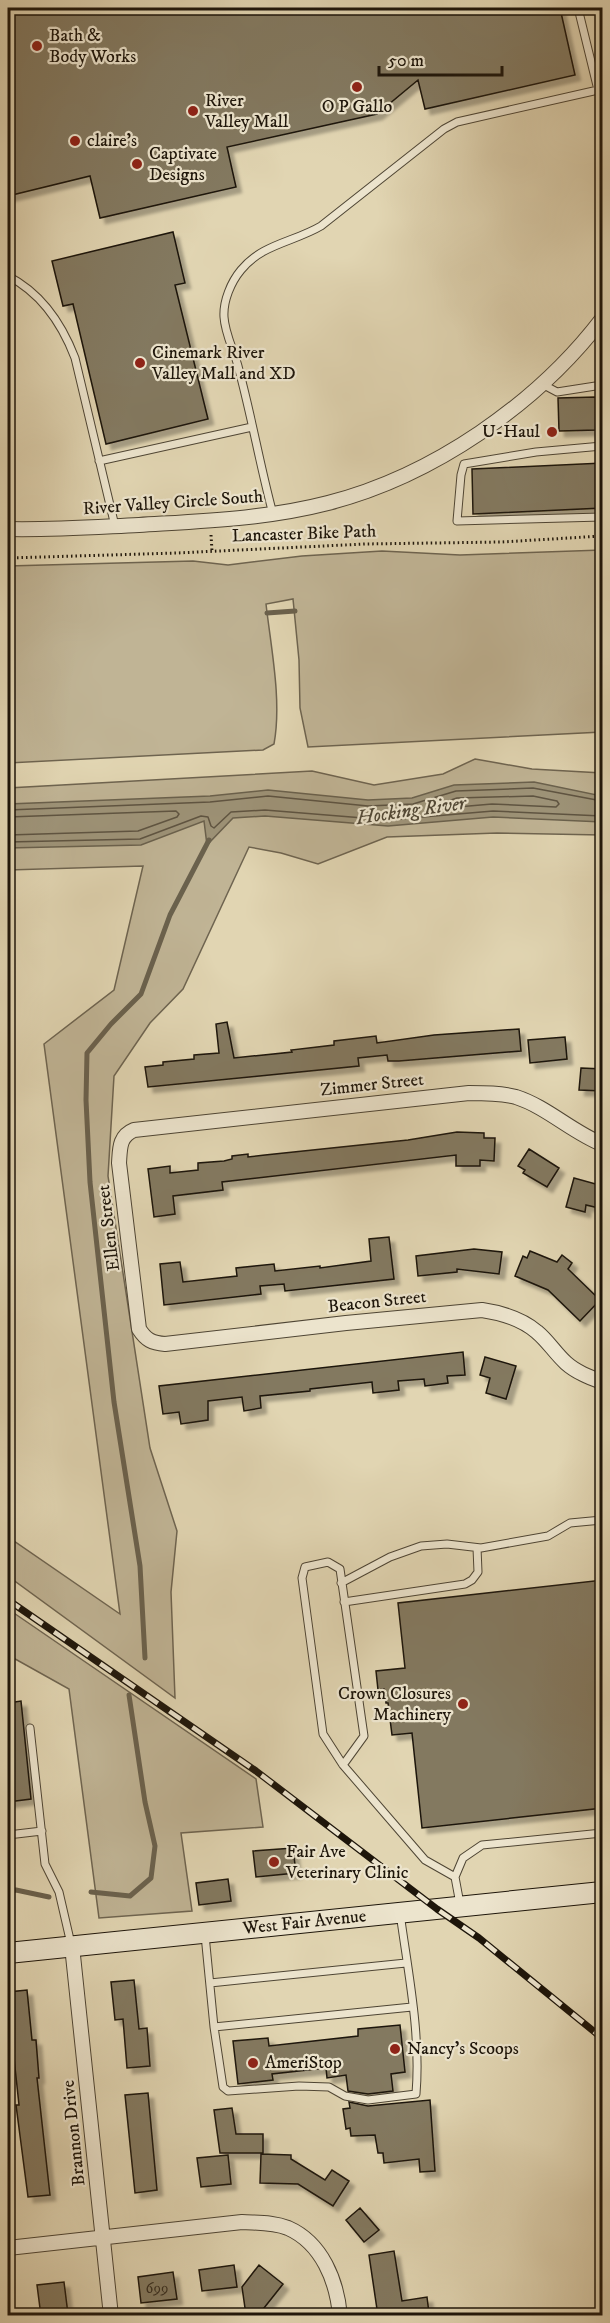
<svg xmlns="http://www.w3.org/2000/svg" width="610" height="2323" font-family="'IM FELL DW Pica',serif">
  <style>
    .green { fill: #c0b495; stroke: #6e6450; stroke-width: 1.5 }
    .water { fill: #9e9479; stroke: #6a614d; stroke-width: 1.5 }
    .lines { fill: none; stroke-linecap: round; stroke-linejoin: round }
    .shore { stroke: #5e5442; stroke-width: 1.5 }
    .stream { stroke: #6a614d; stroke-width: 5 }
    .building { fill: #837961; stroke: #1d150a; stroke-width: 1.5; filter: url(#shadow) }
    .lane-casing { stroke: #4e4534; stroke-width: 9 }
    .street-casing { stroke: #4e4534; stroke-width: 16 }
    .secondary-casing { stroke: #1d150a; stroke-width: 22 }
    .path { stroke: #1d150a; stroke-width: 3; stroke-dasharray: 1.5 3; stroke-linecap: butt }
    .lane { stroke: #ece4cd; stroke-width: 7 }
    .street { stroke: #ece4cd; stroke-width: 14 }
    .secondary { stroke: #ece4cd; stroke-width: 20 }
    .rail-casing { stroke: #1d150a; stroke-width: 7 }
    .rail { stroke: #ece4cd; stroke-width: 4.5; stroke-dasharray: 14; stroke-linecap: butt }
    .poi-dot { fill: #8f2418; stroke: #ece4cd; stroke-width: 2 }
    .labels { text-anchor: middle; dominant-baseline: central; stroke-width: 4.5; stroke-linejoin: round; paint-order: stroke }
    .number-label { font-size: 15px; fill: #362e20 }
    .poi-label { font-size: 18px; fill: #1d150a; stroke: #ece4cd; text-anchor: start }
    .street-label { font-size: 18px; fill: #1d150a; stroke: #ece4cd }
    .water-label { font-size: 20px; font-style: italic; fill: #514836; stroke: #ece4cd }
  </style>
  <defs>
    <filter id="shadow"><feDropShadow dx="5.5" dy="5.5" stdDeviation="1.5" flood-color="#0004"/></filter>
  </defs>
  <rect width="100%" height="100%" fill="#e1d5b2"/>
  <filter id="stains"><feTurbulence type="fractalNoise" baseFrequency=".00333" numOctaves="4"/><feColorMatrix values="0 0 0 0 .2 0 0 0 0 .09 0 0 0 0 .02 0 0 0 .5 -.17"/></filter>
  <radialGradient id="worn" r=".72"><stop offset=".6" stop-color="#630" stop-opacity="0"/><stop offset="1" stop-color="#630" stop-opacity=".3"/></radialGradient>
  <path class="green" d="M602,550V732L308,747L300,708L299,660L293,599L266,604C271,648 282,701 274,744L263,750L8,763V566L193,561L228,565L302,556L382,551L460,555Z
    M475,759L532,769L602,773V835L497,833L387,837L318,864L281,853L249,847L183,989L150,1023L114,1076L108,1176L150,1448L177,1531L171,1592L175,1698L12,1579L8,1568V1537L120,1614L44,1044L114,990L143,866L8,870V788L312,771L374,785L443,774Z
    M8,1609L256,1779L263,1827L181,1833L192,1911L99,1918L69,1689L8,1655Z"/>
  <path class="water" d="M534,782L602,796V822L493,817L388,826L265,816L233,818L207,845L204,821L141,845L8,848V804L210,796L268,790L368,800L412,798L454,785Z"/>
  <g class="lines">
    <path class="shore" d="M533,796L557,801L559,804L556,807L492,804L446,808L443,805L445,802L457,798Z
      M8,810L210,802L268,796L368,806L413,804L456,791L533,788L602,801
      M8,817L176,811L179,814L177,817L138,831L8,835
      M8,842L140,839L201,816L208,817L211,826L214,828L231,812L265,810L388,820L493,811L602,816"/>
    <path class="stream" d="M267,613L295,611
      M145,1658L140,1566L114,1402L90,1182L86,1100L87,1053L111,1024L141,994L170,915L209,840
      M8,1892L16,1890L49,1897
      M91,1892L130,1896L151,1878L155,1846L145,1802L129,1695"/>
  </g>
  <path class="building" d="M8,8H560L575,75L425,109L418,80L377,114L227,147L236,187L100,218L90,176L8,196Z
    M173,232L185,283L175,285L208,419L106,444L73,304L63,306L52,261Z
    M596,397L597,430L559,431L558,398Z
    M603,463V508L473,514L472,469Z
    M227,1022L234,1058L292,1052L291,1050L334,1045V1041L376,1036L377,1043L434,1035L519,1029L521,1051L399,1061H388L387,1055L358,1058L359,1066L148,1087L145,1067L163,1065V1062L194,1059V1055L219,1053L216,1024Z
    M565,1037L567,1059L530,1063L528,1040Z
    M581,1068L603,1069V1091L579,1090Z
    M457,1132L484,1133V1138H495L494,1161L480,1160V1166H456V1155L222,1182L223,1190L173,1196L175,1214L154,1217L148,1169L170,1166V1173L198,1170V1163L224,1161L232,1159V1156L248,1154V1157L265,1155L408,1140Z
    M529,1149L559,1168L547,1187L523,1173L525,1170L518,1166Z
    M574,1178L603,1186V1209L586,1205L585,1212L566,1207Z
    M389,1237L394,1279L285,1291L284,1284L260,1286L261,1294L164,1305L160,1264L180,1262L183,1282L237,1276L236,1268L274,1264L275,1271L320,1266V1268L371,1261L369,1239Z
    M474,1249L502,1252L499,1274L457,1269V1272L418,1276L416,1256Z
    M530,1251L557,1262L562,1255L572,1263L568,1269L600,1300L580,1321L548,1290L515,1276L523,1256L527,1258Z
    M463,1352L465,1375L447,1376L448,1383L425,1386L424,1379L398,1381L399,1390L373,1393L372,1382L310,1389V1391L260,1396L261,1408L244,1411L242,1397L208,1401V1420L181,1424L179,1412L163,1414L159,1386Z
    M485,1357L516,1366L506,1399L486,1393L490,1378L480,1375Z
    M603,1580V1808L422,1828L412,1733L392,1735L388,1703H386L384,1689L378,1690L376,1671L405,1668L398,1603Z
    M21,1701L31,1799L8,1802V1703Z
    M293,1848L296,1873L256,1877L253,1851Z
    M228,1879L231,1901L199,1905L196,1883Z
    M134,1980L139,2029L147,2028L150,2066L127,2068L123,2019L115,2020L111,1982Z
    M27,1990L32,2040H36L39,2078H37L50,2195L28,2197L16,2105H19L11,2030H8V1992Z
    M400,2025L405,2072L391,2074L393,2091L368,2094L348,2091L346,2075L327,2078L326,2068L272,2074L273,2080L238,2084L233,2041L268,2038L269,2046L358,2036V2029Z
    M148,2093L157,2190L135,2193L125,2095Z
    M430,2100L435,2171L420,2172L419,2159L384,2163L383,2153H378L375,2135L351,2136L350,2128L346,2129L343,2109L350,2108L349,2102L368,2106Z
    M232,2108L236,2134H263V2153H220L214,2110Z
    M261,2154L291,2155V2159L325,2180L332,2170L349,2181L333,2206L298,2184L260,2183Z
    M228,2155L231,2184L201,2187L197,2158Z
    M360,2208L379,2230L364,2242L346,2220Z
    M394,2251L402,2301L427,2297L429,2313L378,2316L369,2255Z
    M234,2265L237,2287L202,2291L199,2270Z
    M259,2265L283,2284L260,2313L246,2315L242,2287Z
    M173,2272L177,2299L141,2303L138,2277Z
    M64,2282L68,2314L41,2316L37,2285Z"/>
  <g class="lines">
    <defs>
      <path id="lane" d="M578,8L598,90L602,92
        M8,276C41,293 62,324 75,358L115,526
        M542,384L557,392L602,385
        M602,446L536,452L464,464L461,475L457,521L602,517
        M99,461L252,427
        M273,514C260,466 252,418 239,370C235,352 225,335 224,317C223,301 231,282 241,270C262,244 294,242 321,226L444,129L457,122L598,90
        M341,1583L390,1557L421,1546L447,1544L481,1548L548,1536L570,1523L602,1520
        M344,1602L465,1584L472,1580L478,1572L477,1548
        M30,1728L45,1864L59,1892L71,1944
        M343,1765L364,1736L340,1569L328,1562L305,1567L302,1578L323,1734L343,1765L425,1860L455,1877
        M8,1835L42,1831
        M460,1904L455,1877L463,1858L482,1845L602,1833
        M205,1935L214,2027L223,2087L228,2091L299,2086L329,2087L345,2096L368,2100L416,2094C421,2034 408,1972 400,1913
        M210,1983L406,1963
        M214,2027L412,2007"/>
      <path id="street" d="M8,529C51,530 95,527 139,525C203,521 266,519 328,503C433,476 537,404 602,319
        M602,1144C572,1132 547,1107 516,1097C500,1093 485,1093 469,1093L134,1130C119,1136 120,1149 119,1163L139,1329C146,1340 152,1343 165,1344L346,1323L482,1310C502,1313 522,1319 537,1332C548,1341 555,1353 566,1363C576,1372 589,1377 602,1382
        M72,1946L111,2316
        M8,2248L242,2222C258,2223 273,2222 288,2228C322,2243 337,2281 340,2316"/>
      <g id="secondary">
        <path id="s1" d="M8,1953L602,1892"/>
      </g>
    </defs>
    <use href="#lane" class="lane-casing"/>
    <use href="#street" class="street-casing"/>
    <use href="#secondary" class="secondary-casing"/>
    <path class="path" d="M211,535L212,551
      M8,558L177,553L365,544L502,542L602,536"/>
    <use href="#lane" class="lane"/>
    <use href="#street" class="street"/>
    <use href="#secondary" class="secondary"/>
    <defs>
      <path id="rail" d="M8,1600L256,1771L437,1909L479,1938L602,2038"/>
    </defs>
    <use href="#rail" class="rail-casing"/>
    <use href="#rail" class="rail"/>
  </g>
  <g class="poi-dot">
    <circle cx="37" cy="46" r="6"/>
    <circle cx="357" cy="87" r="6"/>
    <circle cx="193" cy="111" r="6"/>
    <circle cx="75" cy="141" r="6"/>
    <circle cx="137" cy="164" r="6"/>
    <circle cx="140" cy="363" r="6"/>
    <circle cx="552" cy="432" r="6"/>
    <circle cx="463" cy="1704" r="6"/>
    <circle cx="274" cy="1862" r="6"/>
    <circle cx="395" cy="2049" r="6"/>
    <circle cx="253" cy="2063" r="6"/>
  </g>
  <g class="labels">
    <g class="number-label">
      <text x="157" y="2288">699</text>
    </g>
    <g class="poi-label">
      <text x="49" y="36">Bath &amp;<tspan x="49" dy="21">Body Works</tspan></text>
      <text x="205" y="101">River<tspan x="205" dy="21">Valley Mall</tspan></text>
      <text x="357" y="107" text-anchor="middle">O P Gallo</text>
      <text x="87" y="141">claire's</text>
      <text x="149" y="154">Captivate<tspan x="149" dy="21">Designs</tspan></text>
      <text x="152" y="353">Cinemark River<tspan x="152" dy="21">Valley Mall and XD</tspan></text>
      <text x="540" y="432" text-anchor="end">U-Haul</text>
      <text x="451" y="1694" text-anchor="end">Crown Closures<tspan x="451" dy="21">Machinery</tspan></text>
      <text x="286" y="1852">Fair Ave<tspan x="286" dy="21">Veterinary Clinic</tspan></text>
      <text x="407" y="2049">Nancy's Scoops</text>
      <text x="265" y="2063">AmeriStop</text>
    </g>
    <g class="street-label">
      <text transform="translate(173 503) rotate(-4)">River Valley Circle South</text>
      <text transform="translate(304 534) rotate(-2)">Lancaster Bike Path</text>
      <text transform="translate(372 1085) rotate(-6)">Zimmer Street</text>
      <text transform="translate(109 1228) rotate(-97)">Ellen Street</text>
      <text transform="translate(377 1302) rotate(-6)">Beacon Street</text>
      <text stroke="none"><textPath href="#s1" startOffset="298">West Fair Avenue</textPath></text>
      <text transform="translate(74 2133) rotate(-96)">Brannon Drive</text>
    </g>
    <g class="water-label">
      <text transform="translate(411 811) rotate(-8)">Hocking River</text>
    </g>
  </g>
  <rect width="610" height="2323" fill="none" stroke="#e1d5b2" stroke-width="30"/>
  <rect x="9" y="9" width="592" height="2305" fill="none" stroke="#1d150a" stroke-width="3"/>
  <rect x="15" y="15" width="580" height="2293" fill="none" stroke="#1d150a" stroke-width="1.5"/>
  <path d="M379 66v9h123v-9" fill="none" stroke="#1d150a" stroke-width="3"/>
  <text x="388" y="66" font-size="18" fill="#1d150a" stroke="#ece4cd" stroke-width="4.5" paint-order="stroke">50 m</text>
  <rect width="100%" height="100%" filter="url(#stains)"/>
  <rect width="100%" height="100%" fill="url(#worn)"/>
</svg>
